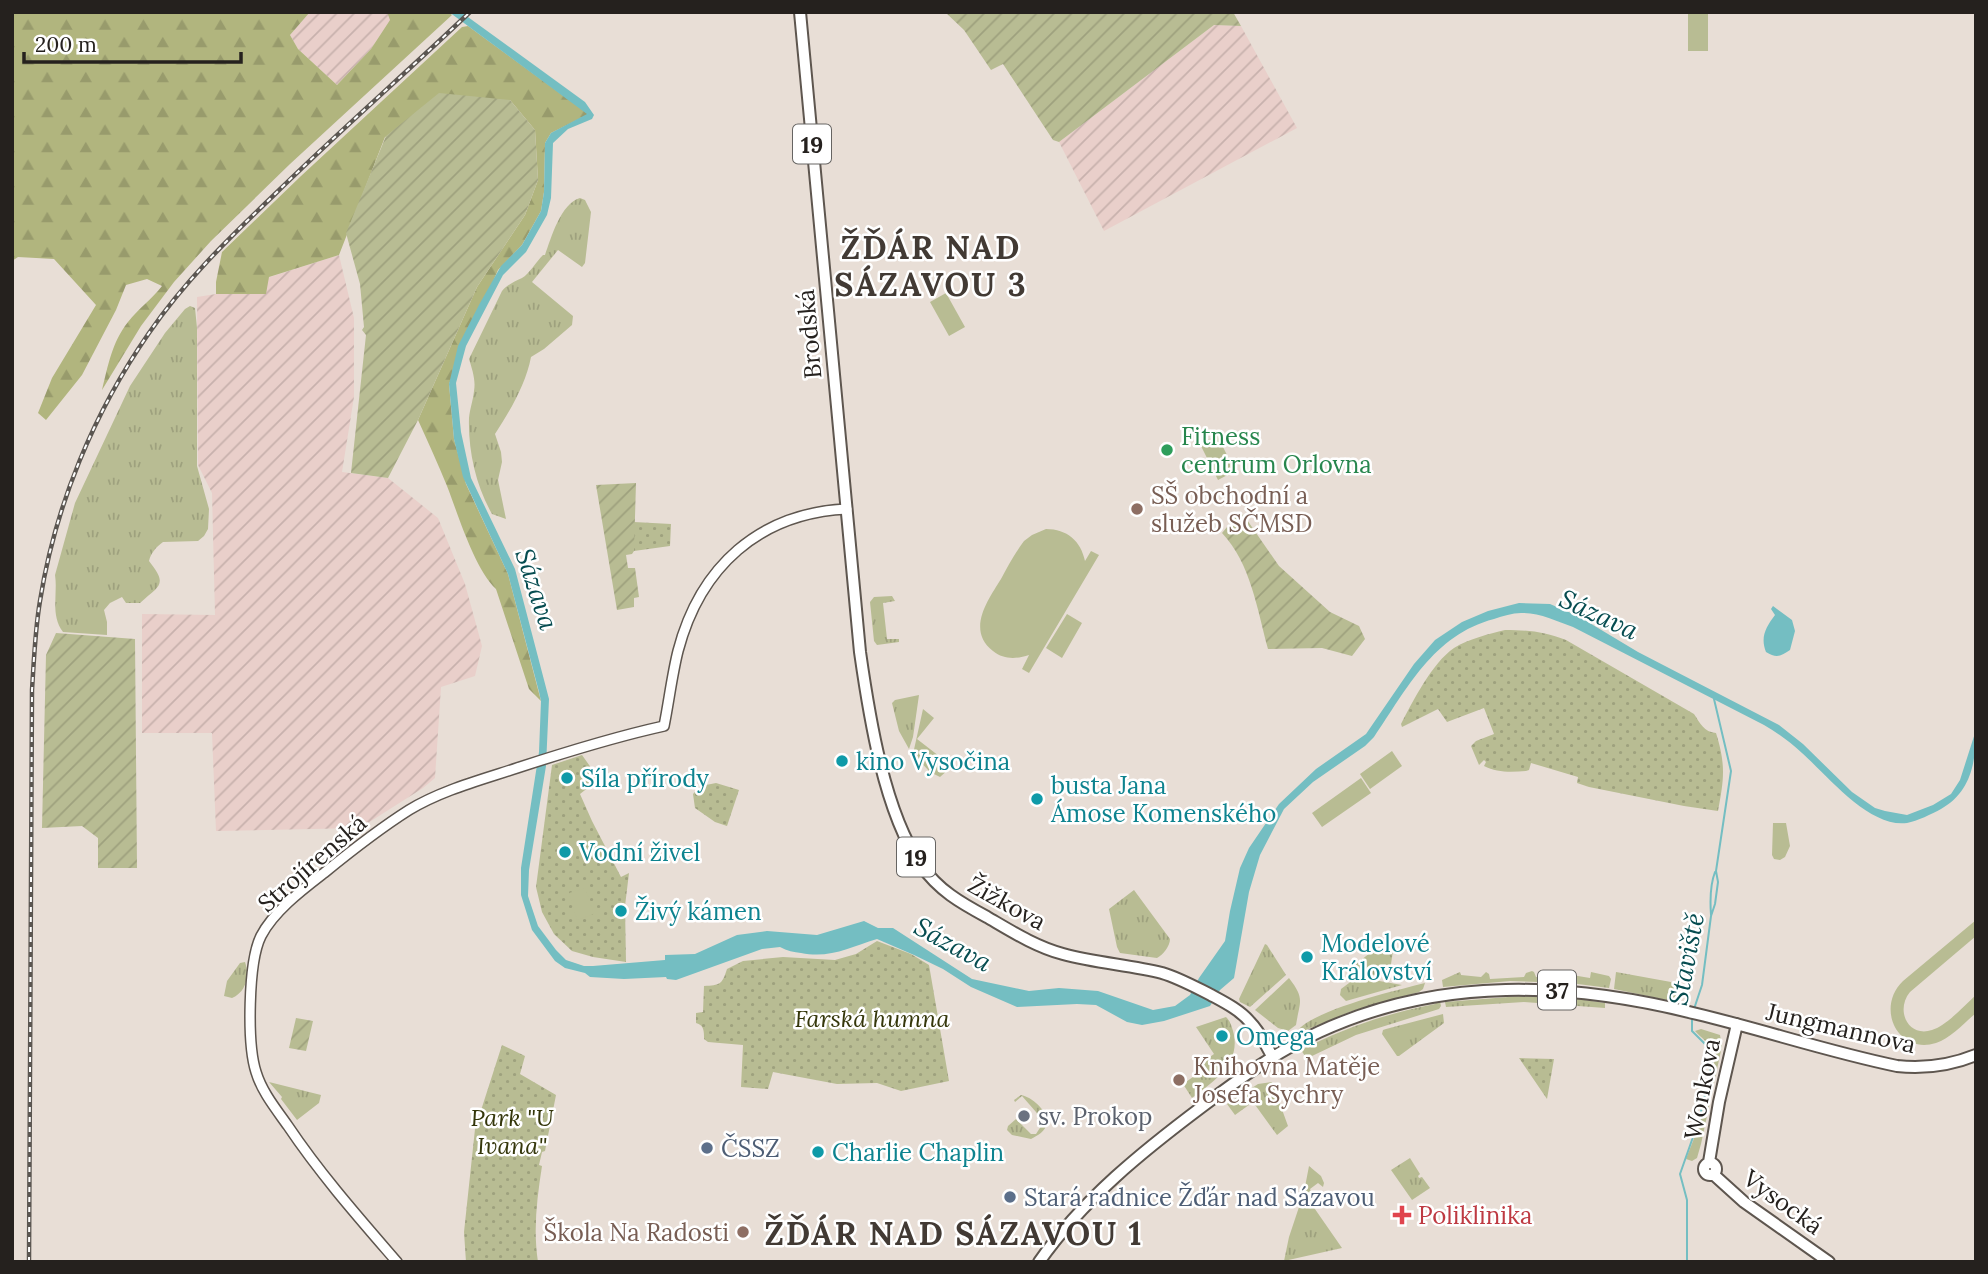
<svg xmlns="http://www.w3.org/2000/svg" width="1988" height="1274" font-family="Lora,serif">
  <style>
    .industrial { fill: url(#industrial-furrows) }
    .grass { fill: url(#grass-tufts) }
    .forest { fill: url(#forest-firs) }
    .park { fill: url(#park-dots) }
    .garden { fill: url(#garden-furrows) }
    .pitch { fill: #b8bc93 }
    .water { fill: #74bec2 }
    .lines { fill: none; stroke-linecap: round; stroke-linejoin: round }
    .stream { stroke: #74bec2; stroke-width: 2 }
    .minor-casing { stroke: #5e564f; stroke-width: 12 }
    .major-casing { stroke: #5e564f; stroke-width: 14 }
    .minor { stroke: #fff; stroke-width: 9 }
    .major { stroke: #fff; stroke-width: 10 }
    .rail-casing { stroke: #5b5651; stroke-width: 4.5 }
    .rail { stroke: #fff; stroke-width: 2; stroke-dasharray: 5; stroke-linecap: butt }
    .leisure-dot { fill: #2e9e5b; stroke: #fff; stroke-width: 2.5 }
    .education-dot { fill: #8d6e63; stroke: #fff; stroke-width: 2.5 }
    .culture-dot { fill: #0f9aa8; stroke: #fff; stroke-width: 2.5 }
    .worship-dot { fill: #6b7280; stroke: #fff; stroke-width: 2.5 }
    .service-dot { fill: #5c6f8a; stroke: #fff; stroke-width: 2.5 }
    .health-dot { fill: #e0444e; stroke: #fff; stroke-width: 2.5 }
    .labels { text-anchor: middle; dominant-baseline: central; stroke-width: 5; stroke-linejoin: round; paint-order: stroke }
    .shield { fill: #fff; stroke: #666462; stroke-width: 2 }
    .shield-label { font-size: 23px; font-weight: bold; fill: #25211e }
    .street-label { font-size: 24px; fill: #25211e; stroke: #fff }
    .leisure-label { font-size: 24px; fill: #27864d; stroke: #fff; text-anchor: start }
    .education-label { font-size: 24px; fill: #785e54; stroke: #fff; text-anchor: start }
    .culture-label { font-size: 24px; fill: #0d838f; stroke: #fff; text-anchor: start }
    .park-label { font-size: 24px; font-style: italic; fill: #34360a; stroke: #fff }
    .worship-label { font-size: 24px; fill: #5b616d; stroke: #fff; text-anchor: start }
    .service-label { font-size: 24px; fill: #4e5e75; stroke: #fff; text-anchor: start }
    .health-label { font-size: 24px; fill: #be3a42; stroke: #fff; text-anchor: start }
    .water-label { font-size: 26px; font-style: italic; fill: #064c50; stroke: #fff }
    .district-label { font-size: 32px; font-weight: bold; letter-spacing: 2px; fill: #423a34; stroke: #fff }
  </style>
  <defs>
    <pattern id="industrial-furrows" width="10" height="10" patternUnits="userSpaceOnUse" patternTransform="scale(1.75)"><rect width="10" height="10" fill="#e9cfca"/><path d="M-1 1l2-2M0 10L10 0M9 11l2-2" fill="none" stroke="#c8b1ad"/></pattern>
    <pattern id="grass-tufts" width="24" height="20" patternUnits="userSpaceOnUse" patternTransform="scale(1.75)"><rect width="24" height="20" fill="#b8bc93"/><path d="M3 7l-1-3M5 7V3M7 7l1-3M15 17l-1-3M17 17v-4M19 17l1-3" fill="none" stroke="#9ea17e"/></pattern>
    <pattern id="forest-firs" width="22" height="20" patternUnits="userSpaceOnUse" patternTransform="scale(1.75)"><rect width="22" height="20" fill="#b1b57e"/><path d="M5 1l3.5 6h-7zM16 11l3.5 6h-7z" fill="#989b6c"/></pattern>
    <pattern id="park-dots" width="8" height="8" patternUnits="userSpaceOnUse" patternTransform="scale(1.75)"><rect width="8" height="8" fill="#b8bc93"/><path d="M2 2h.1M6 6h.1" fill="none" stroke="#9ea17e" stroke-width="1.8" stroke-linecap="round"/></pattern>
    <pattern id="garden-furrows" width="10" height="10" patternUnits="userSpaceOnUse" patternTransform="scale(1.75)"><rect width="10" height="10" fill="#b8bc93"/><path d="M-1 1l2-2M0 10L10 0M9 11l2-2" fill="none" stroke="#9ea17e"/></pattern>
  </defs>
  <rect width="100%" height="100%" fill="#e8ded6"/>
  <path class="industrial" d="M310,12H387L391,19L371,49L337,85L298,49L290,35Z
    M1214,25L1241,26L1297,128L1104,231L1059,142Z
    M339,255L354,318V397L342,472L388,478L438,518L465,584L482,646L475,676L441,687L435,778L423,788L360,828L216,831L212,733H142V614L215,615L212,493L198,465L197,297L216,294Z"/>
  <path class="grass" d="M580,198L585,200L591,212L585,263L582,267L558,250L532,282L573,316L572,325L544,349L531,357C526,384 510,411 495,434L501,452L502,462L498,480L506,519L492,514C476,486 468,451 469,418C470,408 473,401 474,391C476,380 472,369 469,359L502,291C508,284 514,282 522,278C529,274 536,262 543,255H545C551,238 561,203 580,198Z
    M190,306L195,308L197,328V466L209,509L208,529L204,536L198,541L163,542C156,547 151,553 149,561C168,585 160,585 140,603H126L122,597L110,603L104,610L107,622V635L63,632C50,615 58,594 55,575L75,503L130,386L165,333L185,309Z
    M892,596L895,601L883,603L887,639H899V642L877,645L874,641L870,602L874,597Z
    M919,695L913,737L909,749L899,731L892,703L895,700Z
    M923,709L934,718L917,739L948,763L946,767L949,769L940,777L930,772L913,754Z
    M1134,890L1170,939C1170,946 1163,955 1157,958L1120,953L1117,947L1109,909Z
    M1265,944L1267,945L1286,975L1250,1007L1240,1002L1239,999Z
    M1376,948L1393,951L1389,977L1354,972L1350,969Z
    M245,962C250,976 246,992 232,998L224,996L227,981L240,963Z
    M1532,971L1534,972L1536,977L1568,980L1572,975L1590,978L1591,972L1609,976L1611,979L1609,988L1570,983L1569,980L1567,983L1510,981L1443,987L1442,980L1460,972L1461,975L1481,977L1486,972L1489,974L1490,979L1524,977L1526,973Z
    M1616,972L1671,982L1681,1003L1614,989Z
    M1357,977L1402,985L1346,1001L1340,995L1341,989Z
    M1289,978C1305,999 1300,1000 1296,1025L1288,1031L1278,1028L1255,1010Z
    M1425,983L1423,989L1419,992L1352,1011L1294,1035C1306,1011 1398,990 1425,983Z
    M1521,996L1571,998L1605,1003V1008L1524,1002L1446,1007L1445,1002Z
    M1437,1001H1440L1441,1006L1439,1009L1356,1035L1312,1056H1305L1301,1050C1344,1028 1388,1013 1435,1004Z
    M1443,1014L1444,1023L1399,1056H1397L1382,1034L1383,1030L1386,1029Z
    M1226,1017C1230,1021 1231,1024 1233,1031C1242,1063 1214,1081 1192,1098L1183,1084L1200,1072L1197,1066L1214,1054L1196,1027Z
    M1701,1029L1720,1035L1722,1046L1701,1144L1697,1158L1692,1161L1686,1159C1695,1137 1720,1073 1713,1052C1710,1043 1701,1038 1695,1031Z
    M269,1082L321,1095L319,1103L297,1120L281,1099L282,1097Z
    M1272,1082L1288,1126L1277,1135L1253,1102L1235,1115L1227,1104L1258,1084Z
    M1021,1095C1032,1097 1048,1111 1047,1123C1046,1131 1037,1136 1031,1139L1012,1135L1007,1130L1008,1126L1016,1119L1031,1134H1036L1043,1123L1036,1112L1022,1096L1015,1102L1014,1100Z
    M1410,1158L1420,1174L1418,1176L1419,1178L1422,1177L1430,1188L1412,1200L1391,1170Z
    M1309,1166L1321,1176L1324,1183L1323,1187L1318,1183L1310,1189L1312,1194L1308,1199L1342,1248L1284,1261L1289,1237L1304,1192Z"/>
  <path class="forest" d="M12,12H310L290,35L298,49L337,85L371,49L390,20L387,12H449L452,15L290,164L211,241L174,282L141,326L102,390C108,366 112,342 128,322C138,309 152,299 162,286L147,279L126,285L116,310L82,375L46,420L38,413L52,378L96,305L54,259L18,257L12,261Z
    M468,26L587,113V115L551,133L545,143L544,192L541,211L522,245L498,270L449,384L454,439L466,484L508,574L541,701L529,689L496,589C474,568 458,514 447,486C438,464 428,442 418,420L477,287L525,215L538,180L535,130L510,100L385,137L339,255L269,277L266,294H216V282L222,252L301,176L462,27Z"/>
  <path class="park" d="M634,522L671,524L670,546L634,551Z
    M1505,630C1528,630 1545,632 1566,640L1694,714C1700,723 1704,732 1716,733C1726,765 1724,779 1718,811L1684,806L1589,787L1577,783L1578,777L1531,763L1529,770L1526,771C1512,772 1497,773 1484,766L1486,762L1484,760L1479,765L1471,746L1476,741L1494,734L1484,708L1447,722L1438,709L1402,727L1401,724C1413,701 1432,663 1454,648C1468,639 1489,634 1505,630Z
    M582,755L599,779L580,794L592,821L621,877L629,873L625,906L626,962L593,957L572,951L554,934L542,912L536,887L552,765Z
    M716,783L739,790L727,826L715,822L695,808L693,794L701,786Z
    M877,941L911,954L929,965L949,1081L901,1091L877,1083L837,1084L773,1072L768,1089L741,1087L743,1045L708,1042L704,1039C704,1031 704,1025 696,1023V1013L703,1012L704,986C720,985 722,985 727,969L743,961L783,957L835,960L856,954Z
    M502,1045L525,1056L520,1074L556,1095L545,1151L542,1152L539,1165L542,1166C537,1198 533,1230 538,1262H466L464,1232L475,1129Z
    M1519,1058L1554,1059L1547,1099Z"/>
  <path class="garden" d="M945,12H1233L1241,26L1214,25L1059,142L1053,140L1003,64L991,70L964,30Z
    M439,93L510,100L535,130L538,180L525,215L477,287L418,420L388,478L351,473L366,335L362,330L364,327L360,284L346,233L386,136Z
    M636,483L634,551L632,554L626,555L628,568H635L639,597L634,598V607L617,610L596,485Z
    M1238,514H1242L1245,517L1279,566L1330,612L1359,626L1365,639L1352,656L1322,648L1268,649C1257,609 1251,564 1222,533Z
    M56,633L135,639L137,868H98V838L82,826L42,828L46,655Z
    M296,1018L313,1021L306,1051L289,1048Z"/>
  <path class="pitch" d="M1688,12H1708V51H1688Z
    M946,293L965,327L949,336L930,302Z
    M1217,435L1235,471L1218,480L1200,444Z
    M1046,529C1067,529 1081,541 1085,561L1091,551L1099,555L1029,673L1022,669L1029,655C1017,659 1004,660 993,651C966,630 988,600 1001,579C1008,566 1015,553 1024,541L1032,535Z
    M1067,614L1082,623L1062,658L1046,648Z
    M1392,751L1402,766L1370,789L1360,774Z
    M1361,778L1371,793L1322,827L1312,813Z
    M1773,823H1786L1790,846L1785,857L1780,860L1774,859L1772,855Z
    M585,888L594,914L577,920L569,893Z
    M1976,920V936L1910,992C1895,1010 1908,1038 1932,1030C1946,1026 1965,1005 1976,995V1013C1964,1023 1951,1038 1936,1043C1898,1055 1875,1008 1903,981Z"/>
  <path class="water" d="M449,12H461L585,102L594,115L592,119L568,129L553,143L551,198L547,215L526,252L503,275L466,346L456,383L461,432L471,478L515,569L549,699L546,766L529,870L528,896L538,926L556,950L566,960L584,966H593L665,960V955L695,954L737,935L767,931L817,935L864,921L878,928H893L972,979L1029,991L1059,988L1098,991L1153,1010L1175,1006L1190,995L1199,978L1225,941L1230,911L1240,868L1249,848L1279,804L1316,769L1366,734L1414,664L1435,640L1462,622L1488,611L1519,603L1550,604L1578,616L1638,652L1779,725L1803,744L1852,792L1875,808L1885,811L1907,815L1933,805L1951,794L1960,780L1976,730C1976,762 1971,792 1941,809C1932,814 1917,821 1907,823C1869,828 1828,776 1802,753C1790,742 1778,733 1764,725L1573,627C1556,621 1539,612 1521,613C1512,613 1503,616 1494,619C1433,635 1407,689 1374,737L1365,746L1313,782L1284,809L1260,855L1249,892L1234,978L1220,990L1210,1006L1164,1021L1142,1025L1127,1022L1096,1005L1077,1004L1017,1007L971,987L943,969L914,955L877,939C850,947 830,959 801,953C794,952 787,951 780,947L762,949L676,980L667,979L666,977L624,979L590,977L585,973L565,968L555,961L532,930L521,895V868L539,752L541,701L539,692L508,574L463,477L454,439L449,384L458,346L480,303L501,266L522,245L541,211L544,192L545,143L551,133L587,114Z
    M1773,606L1792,620L1795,631L1790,650C1780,657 1776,658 1766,652C1760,637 1766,627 1775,615L1771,609Z"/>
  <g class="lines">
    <path class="stream" d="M1711,915C1710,901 1710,885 1715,872
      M1694,1009L1702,985L1711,916L1715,904L1718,882L1716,871L1731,771L1714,699
      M1687,1262V1200L1680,1174L1699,1120L1712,1064L1710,1049L1692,1031V1018"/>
    <defs>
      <path id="minor" d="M397,1262C359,1218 321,1175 288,1126C276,1109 262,1092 256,1072C247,1044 248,962 261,936C274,911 302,890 324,873C351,851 379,829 409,810C442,790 481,780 517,768C566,752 614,737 664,726C669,701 672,675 678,651C700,567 759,513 847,509"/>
      <path id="major" d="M800,12L860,652C869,715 884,812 921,865C938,890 961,903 987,917C1011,931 1036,947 1063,954C1096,963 1130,965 1162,973C1179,978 1195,987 1211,995C1224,1002 1240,1010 1250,1022C1260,1032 1266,1045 1273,1058
        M1709,1162L1719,1102L1737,1024
        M1704 1169a6 6 0 1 1 12 0a6 6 0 1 1-12 0Z
        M1713,1174L1744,1202L1829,1262
        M1039,1262C1083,1199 1143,1151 1203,1106C1240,1078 1278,1051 1319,1032C1440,976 1570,982 1697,1014C1764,1030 1829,1052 1897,1066C1925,1069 1949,1066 1976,1055"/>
    </defs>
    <use href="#minor" class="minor-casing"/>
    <use href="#major" class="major-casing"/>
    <use href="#minor" class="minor"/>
    <use href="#major" class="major"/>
    <defs>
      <path id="rail" d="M29,1262L32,690C34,660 35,630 40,601C55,506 94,412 149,333C184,282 228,239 273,196C337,133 405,74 470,12"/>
    </defs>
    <use href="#rail" class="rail-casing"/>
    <use href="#rail" class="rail"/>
  </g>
  <circle class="leisure-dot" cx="1167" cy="450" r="7"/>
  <g class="education-dot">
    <circle cx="1137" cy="509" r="7"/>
    <circle cx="1179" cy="1080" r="7"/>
    <circle cx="743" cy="1232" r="7"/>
  </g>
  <g class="culture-dot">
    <circle cx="842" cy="761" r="7"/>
    <circle cx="567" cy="778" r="7"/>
    <circle cx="1037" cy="799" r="7"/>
    <circle cx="565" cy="852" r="7"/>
    <circle cx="621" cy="911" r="7"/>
    <circle cx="1307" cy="957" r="7"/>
    <circle cx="1222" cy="1036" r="7"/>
    <circle cx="818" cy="1152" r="7"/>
  </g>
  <circle class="worship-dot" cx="1024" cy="1116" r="7"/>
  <g class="service-dot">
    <circle cx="707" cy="1148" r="7"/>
    <circle cx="1010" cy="1197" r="7"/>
  </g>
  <path class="health-dot" d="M1398.5 1204.5h7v7h7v7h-7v7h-7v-7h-7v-7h7z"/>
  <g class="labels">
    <g class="shield">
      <rect x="793" y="124.5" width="38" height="39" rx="5"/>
      <rect x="897" y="837.5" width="38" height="39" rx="5"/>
      <rect x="1538" y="970.5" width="38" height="39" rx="5"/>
    </g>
    <g class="shield-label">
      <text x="812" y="144">19</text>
      <text x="916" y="857">19</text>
      <text x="1557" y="990">37</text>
    </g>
    <g class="street-label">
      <text transform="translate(809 334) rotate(-95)">Brodská</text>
      <text transform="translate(312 863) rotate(-41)">Strojírenská</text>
      <text transform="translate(1007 903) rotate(29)">Žižkova</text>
      <text transform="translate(1841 1028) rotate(13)">Jungmannova</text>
      <text transform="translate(1702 1089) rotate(-79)">Wonkova</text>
      <text transform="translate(1783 1202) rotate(36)">Vysocká</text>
    </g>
    <g class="leisure-label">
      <text x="1181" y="436">Fitness<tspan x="1181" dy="28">centrum Orlovna</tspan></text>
    </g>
    <g class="education-label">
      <text x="1151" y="495">SŠ obchodní a<tspan x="1151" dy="28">služeb SČMSD</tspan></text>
      <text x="1193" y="1066">Knihovna Matěje<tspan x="1193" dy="28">Josefa Sychry</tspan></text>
      <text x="729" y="1232" text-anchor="end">Škola Na Radosti</text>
    </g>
    <g class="culture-label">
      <text x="856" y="761">kino Vysočina</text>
      <text x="581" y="778">Síla přírody</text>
      <text x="1051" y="785">busta Jana<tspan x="1051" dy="28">Ámose Komenského</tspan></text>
      <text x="579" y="852">Vodní živel</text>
      <text x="635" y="911">Živý kámen</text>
      <text x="1321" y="943">Modelové<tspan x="1321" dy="28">Království</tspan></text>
      <text x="1236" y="1036">Omega</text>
      <text x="832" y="1152">Charlie Chaplin</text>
    </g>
    <g class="park-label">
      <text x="872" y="1018">Farská humna</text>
      <text x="512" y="1117">Park "U<tspan x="512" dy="28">Ivana"</tspan></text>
    </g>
    <g class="worship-label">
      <text x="1038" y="1116">sv. Prokop</text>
    </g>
    <g class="service-label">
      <text x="721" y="1148">ČSSZ</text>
      <text x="1024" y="1197">Stará radnice Žďár nad Sázavou</text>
    </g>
    <g class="health-label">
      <text x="1418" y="1215">Poliklinika</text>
    </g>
    <g class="water-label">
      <text transform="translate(537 589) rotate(72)">Sázava</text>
      <text transform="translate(1599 614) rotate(25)">Sázava</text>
      <text transform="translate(953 944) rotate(29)">Sázava</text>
      <text transform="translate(1686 959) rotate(-79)">Staviště</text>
    </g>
    <g class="district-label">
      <text x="931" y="247">ŽĎÁR NAD<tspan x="931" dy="37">SÁZAVOU 3</tspan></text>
      <text x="954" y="1233">ŽĎÁR NAD SÁZAVOU 1</text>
    </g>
  </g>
  <rect width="1988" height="1274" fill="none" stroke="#25211e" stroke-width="28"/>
  <path d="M24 52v10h217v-10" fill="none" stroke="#25211e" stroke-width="3.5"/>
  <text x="35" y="52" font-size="21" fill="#25211e" stroke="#ffffff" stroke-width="5" paint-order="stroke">200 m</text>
</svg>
